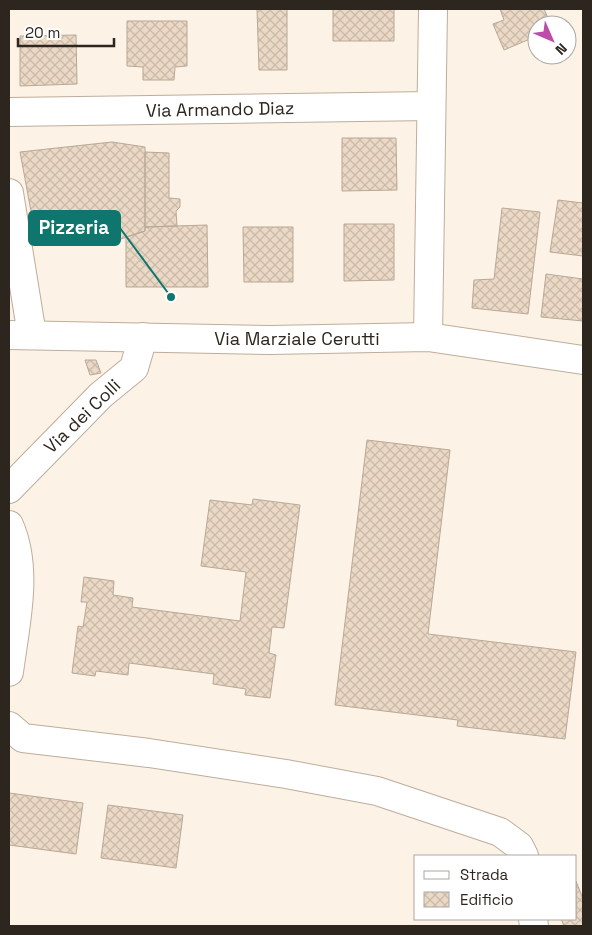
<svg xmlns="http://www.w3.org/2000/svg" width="592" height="935" font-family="'Space Grotesk',sans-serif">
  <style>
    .building { fill: url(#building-cross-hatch); stroke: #b9a896 }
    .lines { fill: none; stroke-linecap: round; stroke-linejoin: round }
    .minor-casing { stroke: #bead9b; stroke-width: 30 }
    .tertiary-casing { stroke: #bead9b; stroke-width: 30 }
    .minor { stroke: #fff; stroke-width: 28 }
    .tertiary { stroke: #fff; stroke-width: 28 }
    .labels { text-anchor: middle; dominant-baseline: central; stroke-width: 4; stroke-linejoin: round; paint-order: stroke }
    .street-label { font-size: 18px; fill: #2d261f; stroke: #fff }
    .leader { fill: none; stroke: #0f766e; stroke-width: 2 }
    .callout-dot { fill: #0f766e; stroke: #fff; stroke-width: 2 }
    .callout { fill: #0f766e; stroke: #0f766e; stroke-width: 2 }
    .callout-label { font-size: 19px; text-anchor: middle; font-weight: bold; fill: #fff }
  </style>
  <defs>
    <pattern id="building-cross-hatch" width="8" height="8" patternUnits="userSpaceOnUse" patternTransform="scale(1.25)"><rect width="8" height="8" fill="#ebd9c6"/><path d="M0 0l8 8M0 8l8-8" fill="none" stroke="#cabaaa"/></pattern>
  </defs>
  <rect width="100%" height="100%" fill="#fdf2e6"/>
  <path class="building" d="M257,9H287V70H259Z
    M333,9H394V41H333Z
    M500,9H544L551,25H537V36L504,50L493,24L504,20Z
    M127,21H187V66L175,67L174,80H143V67L127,66Z
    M76,35L77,84L20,86V36Z
    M342,138H396L397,190L342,191Z
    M112,142L145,147V231L109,243L36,238L20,152Z
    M145,152L169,153V198L180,199V207L176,211L177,226L145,227Z
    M558,200L583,203V256L550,252Z
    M502,208L540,212L528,314L472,308L474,280L494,279Z
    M344,224H394V280L344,281Z
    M207,225L208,287H126V237L145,231V227Z
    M243,227H293V282H244Z
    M546,274L583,279V321L541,317Z
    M85,360H96L101,373L90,375Z
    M367,440L450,450L428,634L576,652L565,739L457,726L458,720L335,705Z
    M253,499L300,505L284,628L272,627L269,653L276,655L270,698L245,695L246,689L213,684L214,674L129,663L128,675L96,671L95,676L72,673L78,626L83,627L87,602H81L84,577L114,581L113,595L133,598L132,607L240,621L246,572L201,566L210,500L252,505Z
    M9,793L83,803L76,854L9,845Z
    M108,805L183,815L176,868L101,858Z
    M576,881L583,899V926H564L561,919H576Z"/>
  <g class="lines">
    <defs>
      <path id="minor" d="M9,112L431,106
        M9,193L32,335
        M428,337L433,9
        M9,489L101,395L134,368L143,337
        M9,525C29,570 15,625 9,672
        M9,726L23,738L149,753L286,774L377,791L500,832L519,846L524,856
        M533,919L534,926"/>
      <path id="tertiary" d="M9,335L270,340L428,337L583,360"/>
    </defs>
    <use href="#minor" class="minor-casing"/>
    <use href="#tertiary" class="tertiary-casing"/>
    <use href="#minor" class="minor"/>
    <use href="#tertiary" class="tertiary"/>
  </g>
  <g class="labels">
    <g class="street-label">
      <text transform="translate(220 109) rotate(-1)">Via Armando Diaz</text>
      <text x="297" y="338">Via Marziale Cerutti</text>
      <text transform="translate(82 416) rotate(-44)">Via dei Colli</text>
    </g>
  </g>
  <path class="leader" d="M171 297L120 228"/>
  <circle class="callout-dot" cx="171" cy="297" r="5"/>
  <rect class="callout" x="29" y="211" width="91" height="34" rx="5"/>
  <g class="callout-label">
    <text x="74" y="234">Pizzeria</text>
  </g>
  <rect width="592" height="935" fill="none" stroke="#2d261f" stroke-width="20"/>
  <rect x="414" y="855" width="162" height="65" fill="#ffffff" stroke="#aba8a5"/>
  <rect x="424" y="871" width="25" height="8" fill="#ffffff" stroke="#aba8a5"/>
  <text x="460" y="880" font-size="15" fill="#2d261f">Strada</text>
  <rect x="424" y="892" width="25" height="15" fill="url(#building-cross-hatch)" stroke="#aba8a5"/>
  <text x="460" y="905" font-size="15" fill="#2d261f">Edificio</text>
  <g transform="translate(552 40) rotate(135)"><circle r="24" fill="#ffffff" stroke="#aba8a5"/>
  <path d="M0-4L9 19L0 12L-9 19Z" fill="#bd4da9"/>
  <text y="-8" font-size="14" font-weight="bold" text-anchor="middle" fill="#2d261f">N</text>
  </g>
  <path d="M18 38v8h96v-8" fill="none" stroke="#2d261f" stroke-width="2.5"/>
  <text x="25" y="38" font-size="15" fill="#2d261f" stroke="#ffffff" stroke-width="4" paint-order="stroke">20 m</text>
</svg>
